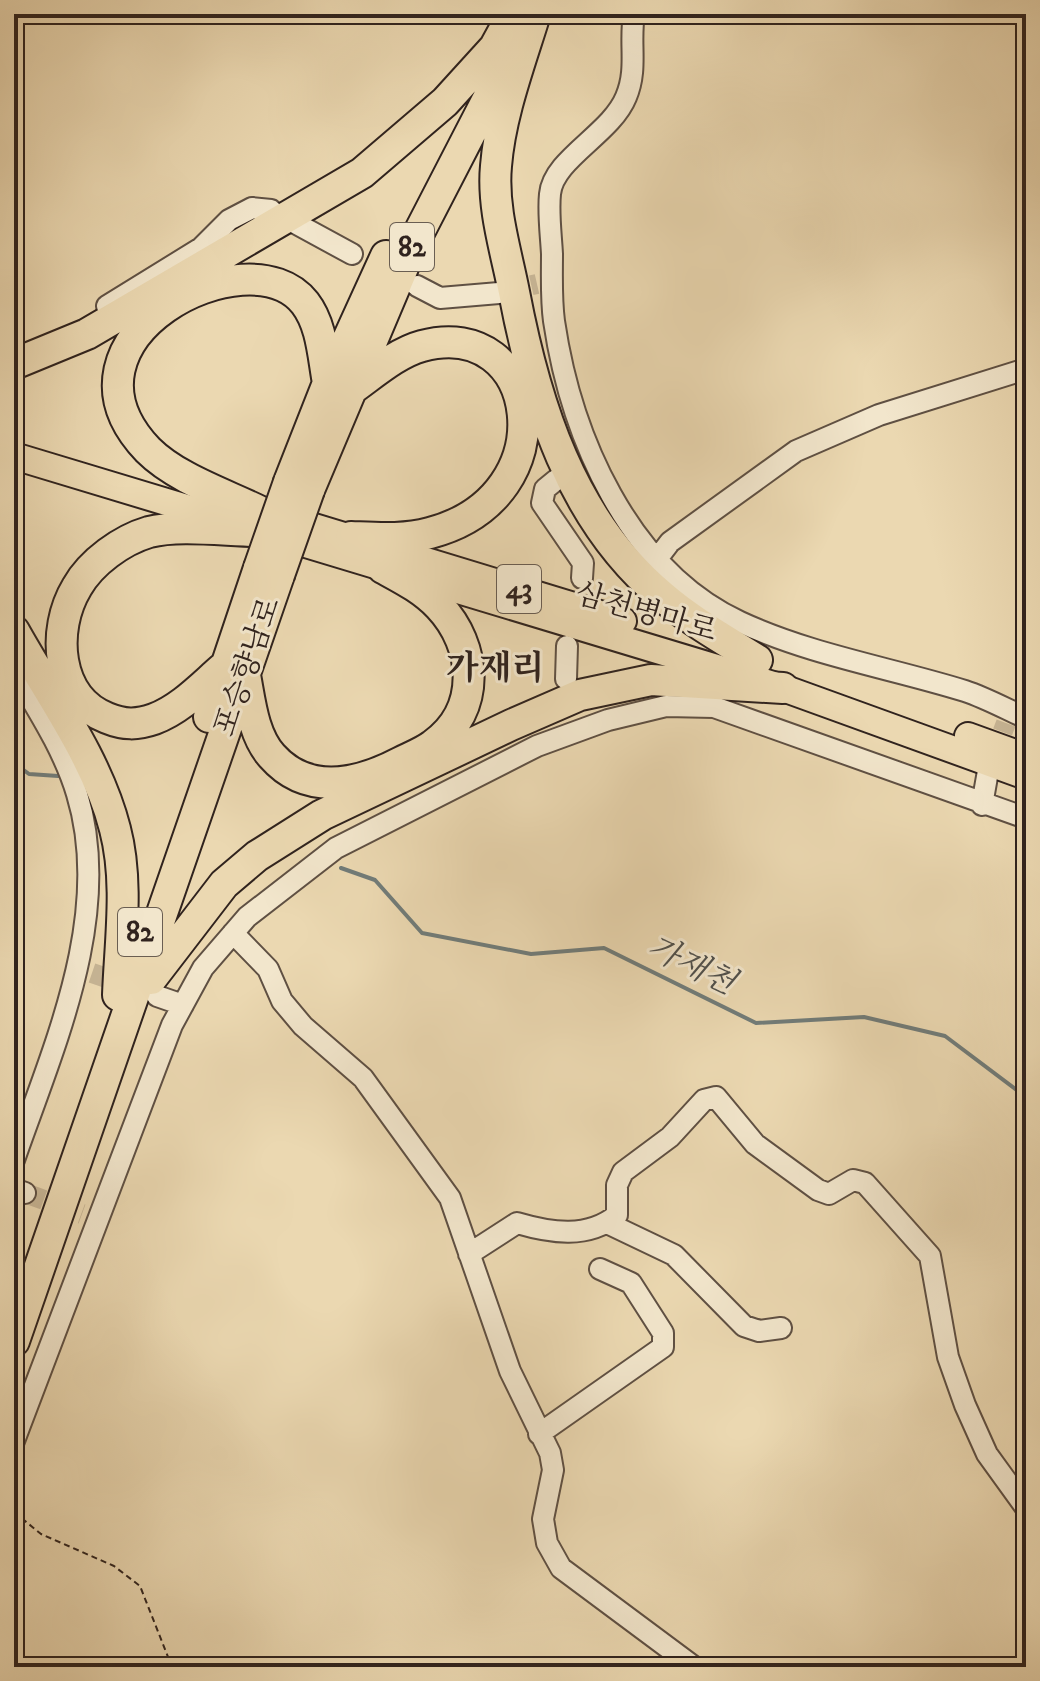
<svg xmlns="http://www.w3.org/2000/svg" width="1040" height="1681" font-family="'IM FELL DW Pica','Noto Serif KR',serif">
  <style>
    .lines { fill: none; stroke-linecap: round; stroke-linejoin: round }
    .stream { stroke: #717c79; stroke-width: 4 }
    .minor-tunnel { stroke: #c6b494; stroke-width: 20; stroke-dasharray: 20 10; stroke-linecap: butt }
    .minor-casing { stroke: #5f5043; stroke-width: 24 }
    .major-casing { stroke: #30231e; stroke-width: 30 }
    .highway-casing { stroke: #30231e; stroke-width: 34 }
    .path { stroke: #30231e; stroke-width: 2; stroke-dasharray: 6 4; stroke-linecap: butt }
    .minor { stroke: #f2e6cc; stroke-width: 20 }
    .major { stroke: #ebd8b1; stroke-width: 26 }
    .highway { stroke: #ebd8b1; stroke-width: 30 }
    .highway-bridge-casing { stroke: #30231e; stroke-width: 34; stroke-linecap: butt }
    .highway-bridge { stroke: #ebd8b1; stroke-width: 30 }
    .labels { text-anchor: middle; dominant-baseline: central; stroke-width: 6; stroke-linejoin: round; paint-order: stroke }
    .shield { fill: #f2e6cc; stroke: #6a5e52; stroke-width: 2 }
    .shield-label { font-size: 28px; font-weight: bold; fill: #30231e }
    .street-label { font-size: 30px; fill: #30231e; stroke: #f2e6cc }
    .water-label { font-size: 32px; font-style: italic; fill: #50504c; stroke: #f2e6cc }
    .quarter-label { font-size: 34px; font-weight: bold; fill: #30231e; stroke: #f2e6cc }
  </style>
  <rect width="100%" height="100%" fill="#ebd8b1"/>
  <filter id="stains"><feTurbulence type="fractalNoise" baseFrequency=".0025" numOctaves="4"/><feColorMatrix values="0 0 0 0 .2 0 0 0 0 .09 0 0 0 0 .02 0 0 0 .5 -.17"/></filter>
  <radialGradient id="worn" r=".72"><stop offset=".6" stop-color="#630" stop-opacity="0"/><stop offset="1" stop-color="#630" stop-opacity=".3"/></radialGradient>
  <g class="lines">
    <path class="stream" d="M14,763L29,774L58,776
      M341,868L375,880L422,933L531,954L604,948L756,1023L864,1017L945,1036L1026,1097"/>
    <path class="minor-tunnel" d="M502,292L537,284
      M992,760L1006,723
      M92,973L130,986
      M25,1193L82,1214"/>
    <defs>
      <path id="minor" d="M634,14C629,43 638,69 626,97C611,134 553,159 550,194C548,213 551,235 552,254C552,276 551,299 554,321C571,436 628,570 740,622C811,655 891,668 965,691C986,698 1006,709 1026,718
        M295,223L352,254
        M417,286L440,298L499,293
        M107,306L201,248L229,220L252,208L271,210
        M556,480L545,489L542,503L583,563L582,578
        M657,559L670,542L796,451L879,415L1026,369
        M14,670C37,709 64,750 77,794C114,915 53,1048 14,1160
        M566,679L567,646
        M982,805L988,771
        M233,933L268,969L282,1001L303,1026L363,1078L450,1198L510,1371L550,1453L553,1470L543,1519L547,1543L561,1568L694,1667
        M157,996L183,1005
        M14,1189L25,1193
        M607,1223L674,1255L744,1326L759,1331L781,1328
        M469,1254L517,1223C551,1233 588,1239 617,1215V1185L623,1172L670,1137L704,1100L716,1097L755,1144L818,1190L829,1194L853,1180L865,1183L930,1256L948,1357L965,1405L987,1454L1026,1508
        M539,1434L663,1347V1333L631,1283L600,1269
        M14,1441L172,1025L203,968L247,917L336,848L537,746L608,720L666,706L714,707L1026,818"/>
      <path id="major" d="M14,456L783,688L1026,776
        M278,516L623,621
        M968,736L1026,757"/>
      <path id="highway" d="M535,14C520,63 500,115 496,166C492,208 506,251 514,292C535,403 571,520 662,596C691,621 725,640 757,660
        M485,65L513,14
        M14,364L87,334L362,173L445,102L495,47
        M349,391C372,375 396,353 422,346C540,314 570,496 430,533C404,540 378,538 351,537
        M289,482L328,383L386,256
        M309,490L412,246L508,60
        M259,511C224,494 176,478 148,450C41,338 249,231 305,303C322,325 323,356 328,383
        M14,631C49,694 97,758 115,829C129,882 120,941 118,995
        M223,668C202,686 181,709 154,719C137,725 124,725 107,718C56,698 51,630 77,587C91,562 122,540 149,532C179,524 228,531 260,531
        M245,675C250,701 253,735 272,756C308,797 359,784 401,762C411,757 424,752 433,745C482,710 477,646 439,606C423,589 403,579 383,568
        M209,717L259,568
        M151,979L224,884L257,856L322,815L511,725L580,695L651,680L783,688
        M14,1341L279,575"/>
    </defs>
    <use href="#minor" class="minor-casing"/>
    <use href="#major" class="major-casing"/>
    <use href="#highway" class="highway-casing"/>
    <path class="path" d="M14,1512L41,1534L114,1566L140,1586L172,1667"/>
    <use href="#minor" class="minor"/>
    <use href="#major" class="major"/>
    <use href="#highway" class="highway"/>
    <defs>
      <path id="highway-bridge" d="M259,568L289,482
        M279,575L309,490"/>
    </defs>
    <use href="#highway-bridge" class="highway-bridge-casing"/>
    <use href="#highway-bridge" class="highway-bridge"/>
  </g>
  <g class="labels">
    <g class="shield">
      <rect x="390" y="223" width="44" height="48" rx="6"/>
      <rect x="497" y="565" width="44" height="48" rx="6"/>
      <rect x="118" y="908" width="44" height="48" rx="6"/>
    </g>
    <g class="shield-label">
      <text x="412" y="247">82</text>
      <text x="519" y="589">43</text>
      <text x="140" y="932">82</text>
    </g>
    <g class="street-label">
      <text transform="translate(646 613) rotate(16)">삼천병마로</text>
      <text transform="translate(248 667) rotate(-71)">포승향남로</text>
    </g>
    <g class="water-label">
      <text transform="translate(691 966) rotate(26)">가재천</text>
    </g>
    <g class="quarter-label">
      <text x="495" y="669">가재리</text>
    </g>
  </g>
  <rect width="1040" height="1681" fill="none" stroke="#ebd8b1" stroke-width="48"/>
  <rect x="16" y="16" width="1008" height="1649" fill="none" stroke="#30231e" stroke-width="4"/>
  <rect x="24" y="24" width="992" height="1633" fill="none" stroke="#30231e" stroke-width="2"/>
  <rect width="100%" height="100%" filter="url(#stains)"/>
  <rect width="100%" height="100%" fill="url(#worn)"/>
</svg>
